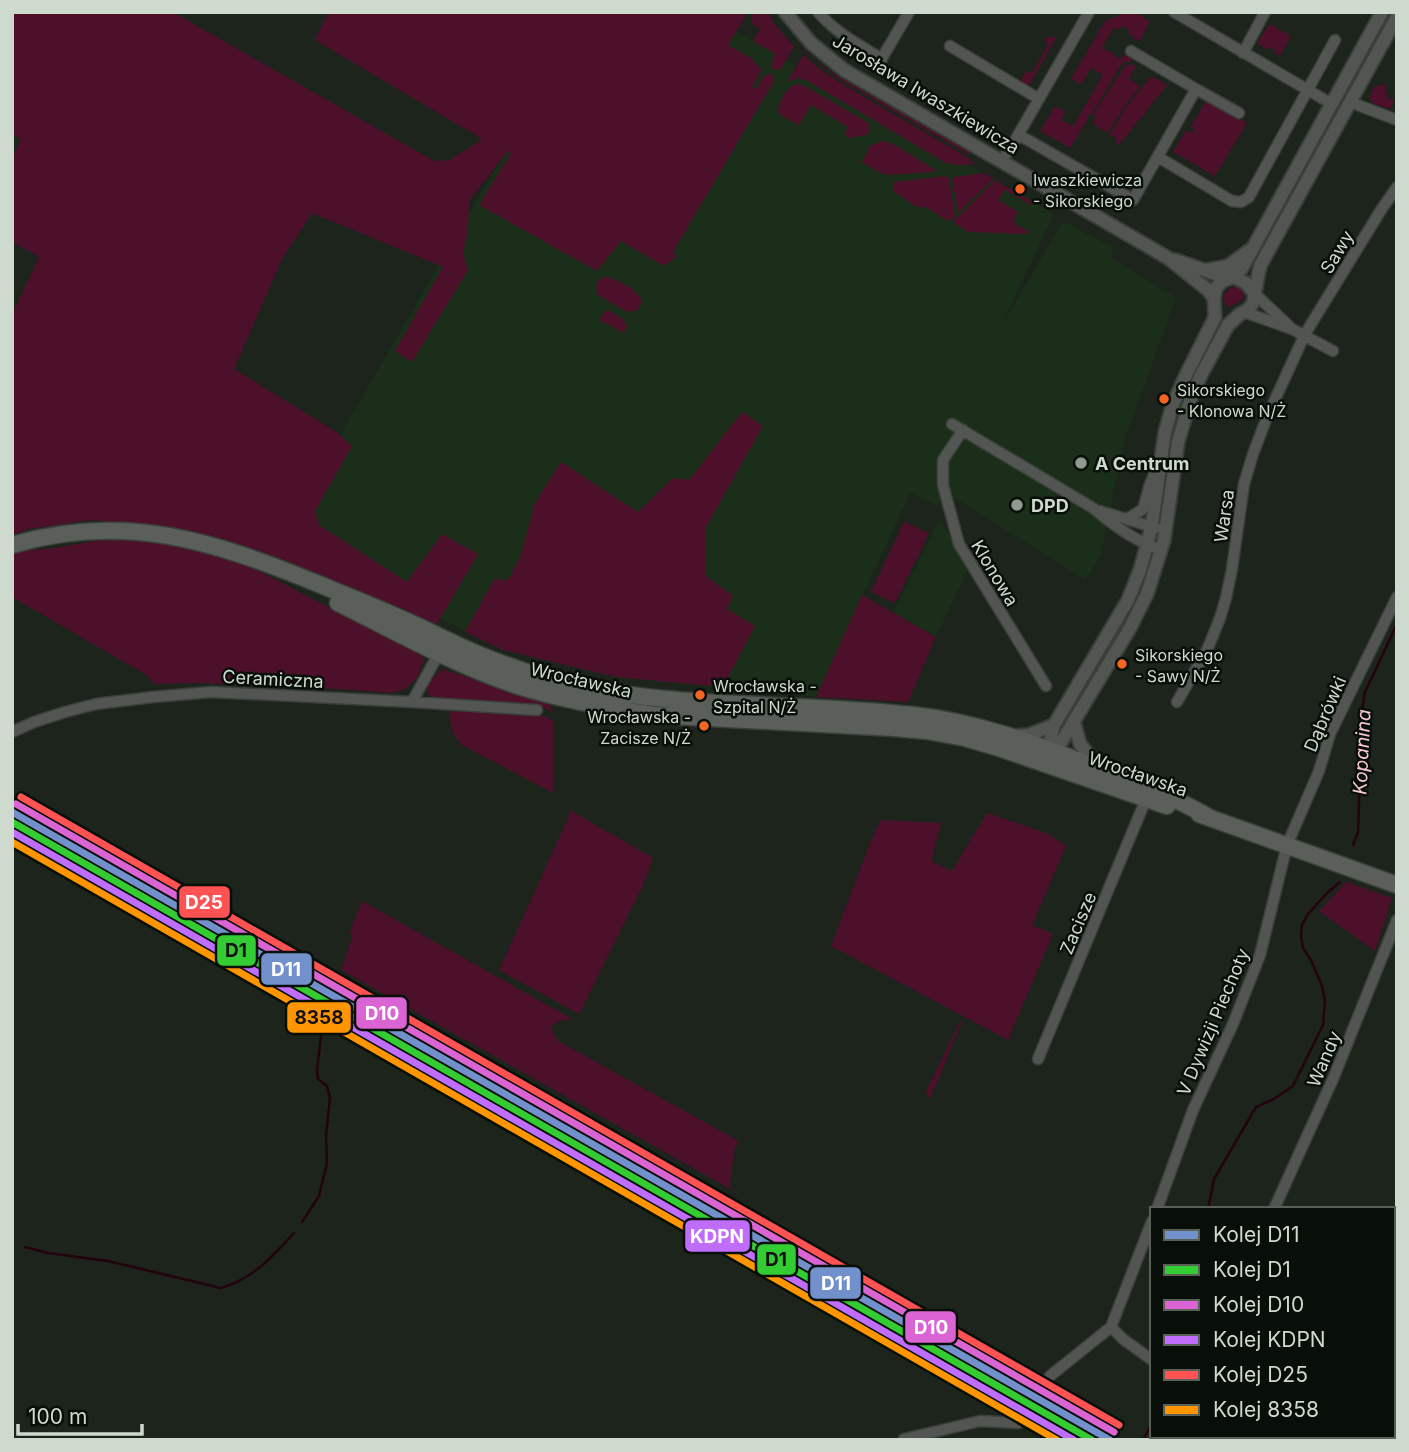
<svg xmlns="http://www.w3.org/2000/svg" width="1409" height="1452" font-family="Inter,sans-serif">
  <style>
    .built { fill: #1a2e19 }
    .green { fill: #4c102b }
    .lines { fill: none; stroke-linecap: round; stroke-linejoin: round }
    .stream { stroke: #22030e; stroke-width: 2.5 }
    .minor-casing { stroke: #394039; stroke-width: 13 }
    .tertiary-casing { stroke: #394039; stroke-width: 16 }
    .primary-casing { stroke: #394039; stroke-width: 19 }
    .minor { stroke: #525551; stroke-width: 10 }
    .tertiary { stroke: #525551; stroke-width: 12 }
    .primary { stroke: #5a6059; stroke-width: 16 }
    .rail { stroke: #585e57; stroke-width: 2.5; stroke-dasharray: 12 12; stroke-linecap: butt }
    .rail-1-casing { stroke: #080f08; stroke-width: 12 }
    .rail-2-casing { stroke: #080f08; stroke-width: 12 }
    .rail-3-casing { stroke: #080f08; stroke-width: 12 }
    .rail-4-casing { stroke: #080f08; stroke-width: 12 }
    .rail-5-casing { stroke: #080f08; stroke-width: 12 }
    .rail-6-casing { stroke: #080f08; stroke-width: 12 }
    .rail-1 { stroke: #7291cc; stroke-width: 7 }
    .rail-2 { stroke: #3c3; stroke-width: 7 }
    .rail-3 { stroke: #da64d3; stroke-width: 7 }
    .rail-4 { stroke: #c06dfb; stroke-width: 7 }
    .rail-5 { stroke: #ff5353; stroke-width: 7 }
    .rail-6 { stroke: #ff9500; stroke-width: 7 }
    .bus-dot { fill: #f26522; stroke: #080f08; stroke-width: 2.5 }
    .poi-dot { fill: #909a90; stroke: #080f08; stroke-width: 2.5 }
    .labels { text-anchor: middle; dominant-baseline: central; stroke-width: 5; stroke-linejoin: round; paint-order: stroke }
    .bus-label { font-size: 16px; fill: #cfdacf; stroke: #080f08; text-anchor: start }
    .street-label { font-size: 18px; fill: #cfdacf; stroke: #080f08 }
    .poi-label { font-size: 18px; font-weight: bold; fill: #cfdacf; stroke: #080f08; text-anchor: start }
    .water-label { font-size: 19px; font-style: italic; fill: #fac8d7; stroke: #080f08 }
    .line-badge { stroke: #080f08; stroke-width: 2.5 }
    .badge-label { font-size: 19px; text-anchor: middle; font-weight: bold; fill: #fff }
    .pale-badge-label { font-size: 19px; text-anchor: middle; font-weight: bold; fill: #111 }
  </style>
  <rect width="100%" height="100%" fill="#1c241b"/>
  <path class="built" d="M704,12L999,183L1054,213L1001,327L1063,221L1114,248L1110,257L1176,298L1125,439L1101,554L1086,580L951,496L936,505L910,493L816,697L616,677L503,650L279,540L479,196L529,115Z
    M940,519L969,567L936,637L893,612Z"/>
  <path class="green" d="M12,12H173L434,161L450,160L482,139L315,40L329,12H748L728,45L754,60L753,62L760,67L761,71L752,87L756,89L763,77L770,73L774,77V81L673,252L676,254V257L665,265H662L621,241L597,271L479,205L511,153L508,151L469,201L468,231L463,254L468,270L412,362L395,351L443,267L312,213L282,259L234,369L338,433L352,446L315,511L319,525L407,582L442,534L478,554L437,624L226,541L164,526L90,520L29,529L12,535V314L39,257L12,242V158L21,140L12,134Z
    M754,12H768L775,25L794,46L780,70H775L771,66L775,54L753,41L760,29L752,23L751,17Z
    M1126,12H1134L1150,21L1140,40L1136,41L1133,39L1134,37L1128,33L1129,30L1122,26L1119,30L1114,27L1102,48L1115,54L1114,56L1121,59L1126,52L1134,57L1132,61L1122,63L1092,114L1088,115V119L1070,148L1040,131L1055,106L1065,112L1061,120L1073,126L1103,75L1091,68L1081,84L1071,79L1105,21Z
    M1269,25H1272L1291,36L1280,56L1274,53L1275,50L1270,47L1268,50L1257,43Z
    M1051,36L1055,38V40L1027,88L1022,84L1021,80L1026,71L1032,73L1048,44L1043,40Z
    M801,49H803L823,66L841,78L969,152V155L837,78Z
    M803,55L822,71L842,84L970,159L974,164L959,165L946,163L806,80L797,78L787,82Z
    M1131,64L1136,66L1129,79L1140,86L1122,110L1108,133L1093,124L1095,118L1094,113L1125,66Z
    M1150,77L1153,79L1154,77L1167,85L1119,145L1115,142L1117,139L1110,135L1125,109Z
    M1349,81L1354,84L1276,226L1289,194Z
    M796,84L805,86L867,122L870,126V132L865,135L848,138L845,134L848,127L811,105L799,125L782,116L778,112C778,102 787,87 796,84Z
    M1385,84L1388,99L1394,100L1390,109L1374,104L1369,97L1374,87Z
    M1207,99L1247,123L1215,176L1173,152L1186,130L1193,133L1195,130L1191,127Z
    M882,141L891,143L936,170L933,172L888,175L878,172L862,162L870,146Z
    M984,173L993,179L958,213L952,179L954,177Z
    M946,176L949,179L955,217L951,220H946L926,207H917L893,191V182Z
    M995,180L1036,204L1031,205L1005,190L998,200L1018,212L1014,219L1015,224L1030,232L1024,234L968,232L953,222Z
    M604,277C617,278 639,290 642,302L638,310L629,312L625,311L598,295C595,288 596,280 604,277Z
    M1239,285C1251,301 1239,301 1229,307L1224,302V294L1230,288Z
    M608,310L623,319L627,326L624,333L599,320L605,311Z
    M742,412L763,426L705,529L706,576L733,596L727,609L755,626L723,687L616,677L503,650L465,632L494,579L508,580L521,555L534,505L561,462L638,512L673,478L689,480Z
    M904,522L929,533L895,603L871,592Z
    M107,539C162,542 207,548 257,570L421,655L424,660L418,676L412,683L405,689L392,693L340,689L197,683L154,684L148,676L12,597V554L20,551L54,548Z
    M862,595L936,637L908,702L816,697Z
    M442,669L551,705L553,712L540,706L432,697L427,692V685Z
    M454,708L534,714L545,716L553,721V793L462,745C451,734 450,725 450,710Z
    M570,810L653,858L643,885L579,1014L499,970L569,816Z
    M987,813L1046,833L1066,846L1032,925L1053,934L1008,1040L831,946L870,843L881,820L941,823L931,861L952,871Z
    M1346,882L1392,898L1375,951L1319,911Z
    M362,901L574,1020C564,1019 557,1020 551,1028L558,1041L739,1141L734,1150L730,1186L732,1190L341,970L352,938L350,931Z
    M960,1021L962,1022C951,1046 942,1072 931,1097L928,1098L926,1092Z"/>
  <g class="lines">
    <path class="stream" d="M1353,845L1358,832L1362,710L1365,692L1397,624
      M1208,1209L1214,1179L1256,1107L1274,1099L1293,1086L1323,1025L1325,1000L1322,986L1311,960L1303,948L1301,936L1302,925L1308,914L1327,893L1340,882
      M302,1222L319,1196L327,1163L326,1135L330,1098L327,1086L318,1079L317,1070L321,1036
      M25,1247L48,1253L108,1261L221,1288C253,1279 273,1256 294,1233
      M1143,1440L1152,1423"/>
    <defs>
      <path id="minor" d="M818,12C836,33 859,45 882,59
        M1174,12L1332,104
        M950,46L1039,99
        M1243,53L1265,12
        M878,65L909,12
        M1196,89L1239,113
        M1350,102L1397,120
        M1019,135L1133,200L1196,89L1131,51
        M1158,157L1232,201L1241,202L1249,197L1335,40
        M1001,160L1009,151L1089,12
        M1255,294L1289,326
        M1244,312L1292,329L1333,351
        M952,424L1093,508C1114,526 1136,542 1162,550
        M963,430L943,460V485L959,544L1046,686
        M1100,511L1156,528
        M1127,519L1143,509L1150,484L1157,468
        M412,702L439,653
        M1177,702L1208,648L1220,618L1226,598L1232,569L1244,484L1253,454L1267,417L1305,334L1381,210L1397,187
        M12,732L34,722L65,712L96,704L153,697L212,692L412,702L537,710
        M1038,1059L1146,799
        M1157,1209L1193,1110L1233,1024L1260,955L1287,845L1319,771L1330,734L1397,597
        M1274,1209L1333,1079L1397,920
        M1152,1221L1111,1327L1123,1339L1152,1360
        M1393,1402L1397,1403
        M1171,1436L1177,1440
        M1311,1436L1319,1440
        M904,1439L980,1421L1018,1423L1050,1376L1111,1327
        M1289,1440L1294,1436
        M1369,1440L1370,1436"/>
      <path id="tertiary" d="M785,12L811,43L844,70L1168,258L1208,290L1214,298
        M1175,260L1227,278
        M1207,270L1228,266L1250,250
        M1234,277L1242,268L1382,12
        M1074,722L1080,744L1098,766
        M1014,736L1029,735L1054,725
        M1044,753L1060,744L1130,628L1147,594L1164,540L1178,442L1191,398L1201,375L1228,325L1240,314L1248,310L1253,303L1259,271L1261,264L1397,17
        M1053,756L1050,742L1054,725L1128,600L1140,570L1147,545L1152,524L1165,432L1173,404L1186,375L1215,317L1214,298L1216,288L1222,281L1234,277L1246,283L1255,294"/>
      <path id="primary" d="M12,545C126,511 216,542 321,585C352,598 383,610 413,624C425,629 436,635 447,640C479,656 512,668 546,678C666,711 790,701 913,715C977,722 1033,743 1093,766C1132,781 1170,795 1207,816
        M338,603C397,632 455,665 518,686C562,700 608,708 654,715L894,728L927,731L965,738L999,748L1167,806
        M1199,814L1397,885"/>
    </defs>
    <use href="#minor" class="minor-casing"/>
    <use href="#tertiary" class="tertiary-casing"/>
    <use href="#primary" class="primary-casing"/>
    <use href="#minor" class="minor"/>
    <use href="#tertiary" class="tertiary"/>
    <use href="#primary" class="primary"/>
    <path class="rail" d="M83,858L177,919L257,968L1071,1440"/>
    <defs>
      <path id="rail-1" d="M12,812L1110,1440"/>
      <path id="rail-2" d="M12,822L1092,1440"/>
      <path id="rail-3" d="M16,804L1114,1432"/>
      <path id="rail-4" d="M12,832L1074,1440"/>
      <path id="rail-5" d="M21,797L1119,1425"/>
      <path id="rail-6" d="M12,842L1057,1440"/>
    </defs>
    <use href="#rail-1" class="rail-1-casing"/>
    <use href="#rail-2" class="rail-2-casing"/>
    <use href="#rail-3" class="rail-3-casing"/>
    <use href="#rail-4" class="rail-4-casing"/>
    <use href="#rail-5" class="rail-5-casing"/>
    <use href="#rail-6" class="rail-6-casing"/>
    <use href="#rail-1" class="rail-1"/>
    <use href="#rail-2" class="rail-2"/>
    <use href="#rail-3" class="rail-3"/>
    <use href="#rail-4" class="rail-4"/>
    <use href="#rail-5" class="rail-5"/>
    <use href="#rail-6" class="rail-6"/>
  </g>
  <g class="bus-dot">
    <circle cx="1020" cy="189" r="6"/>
    <circle cx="1164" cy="399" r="6"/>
    <circle cx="1122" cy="664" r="6"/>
    <circle cx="700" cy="695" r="6"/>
    <circle cx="704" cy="726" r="6"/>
  </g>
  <g class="poi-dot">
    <circle cx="1081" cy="463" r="7"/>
    <circle cx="1017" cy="505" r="7"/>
  </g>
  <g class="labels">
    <g class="bus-label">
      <text x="1033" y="180">Iwaszkiewicza<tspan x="1033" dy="21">- Sikorskiego</tspan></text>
      <text x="1177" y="390">Sikorskiego<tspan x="1177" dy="21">- Klonowa N/Ż</tspan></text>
      <text x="1135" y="655">Sikorskiego<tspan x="1135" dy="21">- Sawy N/Ż</tspan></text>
      <text x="713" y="686">Wrocławska -<tspan x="713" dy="21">Szpital N/Ż</tspan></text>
      <text x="691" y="717" text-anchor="end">Wrocławska -<tspan x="691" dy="21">Zacisze N/Ż</tspan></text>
    </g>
    <g class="street-label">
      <text transform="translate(926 94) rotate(31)">Jarosława Iwaszkiewicza</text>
      <text transform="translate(1337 252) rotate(-59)">Sawy</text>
      <text transform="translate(1224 516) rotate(-82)">Warsa</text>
      <text transform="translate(995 573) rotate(59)">Klonowa</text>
      <text transform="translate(273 679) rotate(3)">Ceramiczna</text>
      <text transform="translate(581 680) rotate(13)">Wrocławska</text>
      <text transform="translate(1325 714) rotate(-67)">Dąbrówki</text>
      <text transform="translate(1138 774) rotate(19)">Wrocławska</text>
      <text transform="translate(1078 923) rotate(-67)">Zacisze</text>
      <text transform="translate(1213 1022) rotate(-67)">V Dywizji Piechoty</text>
      <text transform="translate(1324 1059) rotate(-67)">Wandy</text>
    </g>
    <g class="poi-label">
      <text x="1095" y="463">A Centrum</text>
      <text x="1031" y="505">DPD</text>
    </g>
    <g class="water-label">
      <text transform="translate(1362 752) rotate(-87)">Kopanina</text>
    </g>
  </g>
  <g class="line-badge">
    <rect x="178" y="885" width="53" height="34" rx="7" fill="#ff5353"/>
    <rect x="216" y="934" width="41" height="33" rx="7" fill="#3c3"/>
    <rect x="260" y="952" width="53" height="34" rx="7" fill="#7291cc"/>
    <rect x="355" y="996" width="53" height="34" rx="7" fill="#da64d3"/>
    <rect x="286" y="1001" width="66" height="33" rx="7" fill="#ff9500"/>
    <rect x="684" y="1219" width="67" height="34" rx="7" fill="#c06dfb"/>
    <rect x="756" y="1243" width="41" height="33" rx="7" fill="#3c3"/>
    <rect x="809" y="1266" width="53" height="34" rx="7" fill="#7291cc"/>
    <rect x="904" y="1310" width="53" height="34" rx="7" fill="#da64d3"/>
  </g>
  <g class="badge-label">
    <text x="204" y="909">D25</text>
    <text x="286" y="976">D11</text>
    <text x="382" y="1020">D10</text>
    <text x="717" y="1243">KDPN</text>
    <text x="836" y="1290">D11</text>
    <text x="931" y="1334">D10</text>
  </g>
  <g class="pale-badge-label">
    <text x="236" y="957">D1</text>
    <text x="319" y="1024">8358</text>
    <text x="776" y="1266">D1</text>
  </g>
  <rect width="1409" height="1452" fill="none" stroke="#cfdacf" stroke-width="28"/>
  <rect x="1150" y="1207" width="245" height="231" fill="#080f08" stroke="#586058" stroke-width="2"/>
  <rect x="1164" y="1230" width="35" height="10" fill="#7291cc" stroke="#586058" stroke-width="2"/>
  <text x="1213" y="1242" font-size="21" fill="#cfdacf">Kolej D11</text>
  <rect x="1164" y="1265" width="35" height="10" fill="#33cc33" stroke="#586058" stroke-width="2"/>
  <text x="1213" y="1277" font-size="21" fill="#cfdacf">Kolej D1</text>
  <rect x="1164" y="1300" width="35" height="10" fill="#da64d3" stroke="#586058" stroke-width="2"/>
  <text x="1213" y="1312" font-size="21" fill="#cfdacf">Kolej D10</text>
  <rect x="1164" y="1335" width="35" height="10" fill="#c06dfb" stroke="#586058" stroke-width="2"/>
  <text x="1213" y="1347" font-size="21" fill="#cfdacf">Kolej KDPN</text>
  <rect x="1164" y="1370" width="35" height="10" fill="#ff5353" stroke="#586058" stroke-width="2"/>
  <text x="1213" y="1382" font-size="21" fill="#cfdacf">Kolej D25</text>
  <rect x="1164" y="1405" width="35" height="10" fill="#ff9500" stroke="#586058" stroke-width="2"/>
  <text x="1213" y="1417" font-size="21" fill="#cfdacf">Kolej 8358</text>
  <path d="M18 1424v10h124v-10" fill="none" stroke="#cfdacf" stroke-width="3.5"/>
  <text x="28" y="1424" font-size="21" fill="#cfdacf" stroke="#080f08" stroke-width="5" paint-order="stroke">100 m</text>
</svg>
